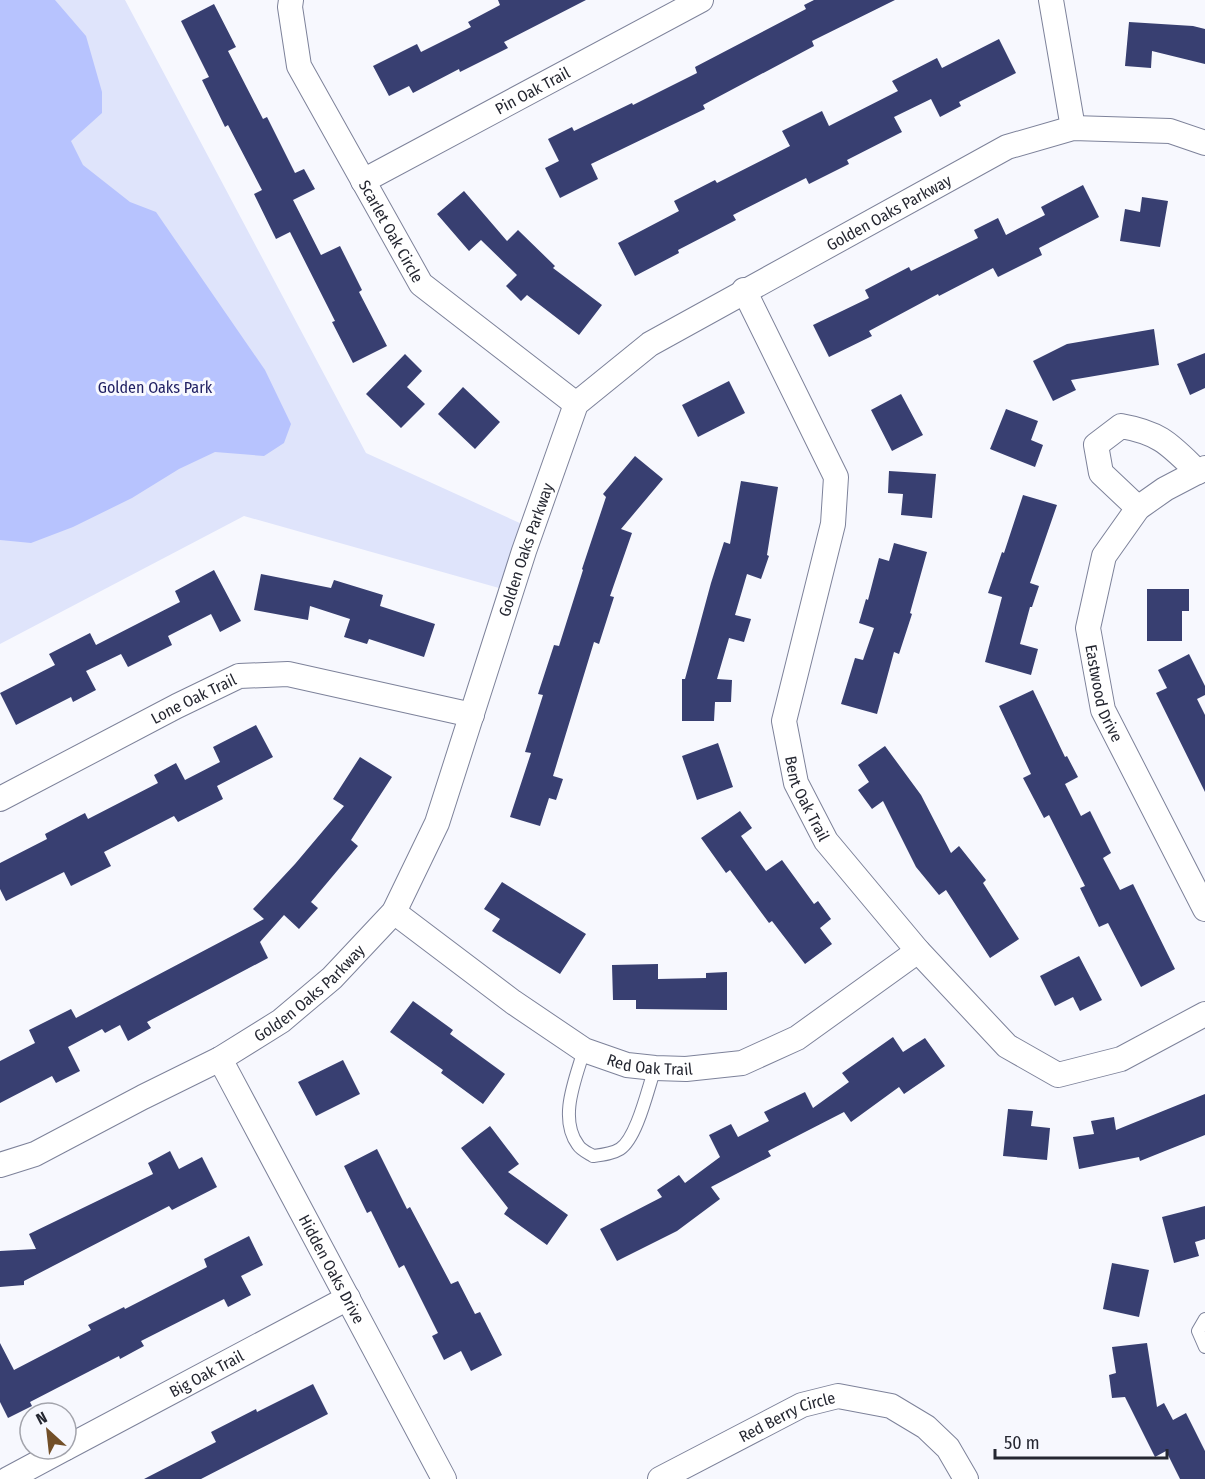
<svg xmlns="http://www.w3.org/2000/svg" width="1205" height="1479" font-family="'Fira Sans Condensed',sans-serif">
  <style>
    .green { fill: #dfe4fb }
    .water { fill: #b7c3fe }
    .building { fill: #383f71 }
    .lines { fill: none; stroke-linecap: round; stroke-linejoin: round }
    .lane-casing { stroke: #7d829a; stroke-width: 14 }
    .street-casing { stroke: #7d829a; stroke-width: 26 }
    .lane { stroke: #fff; stroke-width: 12 }
    .street { stroke: #fff; stroke-width: 24 }
    .labels { text-anchor: middle; dominant-baseline: central; stroke-width: 6; stroke-linejoin: round; paint-order: stroke }
    .street-label { font-size: 16px; fill: #252731; stroke: #f7f8fe }
    .park-label { font-size: 16px; fill: #1e1e61; stroke: #f7f8fe }
  </style>
  <rect width="100%" height="100%" fill="#f7f8fe"/>
  <path class="green" d="M0,0H125L366,453L522,524L499,588L244,516L0,644Z"/>
  <path class="water" d="M0,0H55L86,36L102,92V113L71,141L83,165L130,202L156,212L265,370L291,424L284,443L264,456L215,452L179,469L132,498L73,527L31,543L0,540Z"/>
  <path class="building" d="M498,0H586L504,42L508,48L460,72L459,69L413,93L409,86L389,96L373,66L417,44L421,52L471,27L468,22L500,5Z
    M814,0H895L812,41L814,46L703,105L705,109L591,164L598,179L560,198L545,168L559,161L548,139L572,127L574,131L632,103L633,105L697,73L695,67L806,9L804,5Z
    M214,4L236,47L228,51L263,119L267,117L295,173L304,169L315,189L293,200L321,255L340,246L362,290L359,292L387,346L353,363L332,322L335,321L290,232L276,239L254,194L262,190L228,125L225,127L202,80L209,77L181,21Z
    M1129,22L1193,26L1205,29V64L1152,51L1151,68L1125,66Z
    M999,39L1016,73L959,102L961,106L940,117L931,99L894,117L902,132L847,160L849,164L809,184L806,178L733,215L736,220L678,250L679,253L635,276L618,243L679,211L674,201L715,180L717,183L790,146L782,131L822,111L829,126L898,91L892,81L937,58L942,68Z
    M1083,185L1099,217L1039,248L1042,255L998,277L993,268L939,296L938,294L869,331L872,336L829,357L813,325L869,298L865,290L909,267L911,271L978,238L974,230L998,218L1006,235L1045,215L1041,207Z
    M464,191L507,241L518,230L555,266L553,268L602,305L579,335L527,295L521,301L506,286L517,275L481,240L469,251L437,214Z
    M1142,197L1168,201L1160,247L1120,241L1125,209L1140,212Z
    M1154,329L1159,365L1071,380L1076,390L1053,401L1033,361L1067,344Z
    M1205,353V388L1190,395L1177,364Z
    M405,354L422,371L407,387L425,404L401,428L366,394Z
    M729,381L745,413L698,437L682,405Z
    M463,387L500,422L475,449L438,414Z
    M901,394L923,435L892,451L871,410Z
    M1006,409L1038,421L1031,440L1043,445L1035,467L990,449Z
    M635,456L663,479L621,529L632,533L610,596L614,597L599,644L594,642L553,776L563,779L556,800L549,798L540,826L510,817L531,753L525,752L543,695L538,694L554,645L559,646L583,570L582,569L606,497L603,494Z
    M889,471L936,474L932,518L901,515L903,494L888,493Z
    M741,481L778,487L767,555L769,556L761,579L747,574L735,615L751,619L744,642L729,638L717,679L732,680L731,702H715L714,721H682V679H685L711,583L724,542L730,544Z
    M1023,495L1057,505L1030,583L1039,586L1032,607H1030L1020,644L1038,649L1031,675L985,662L1002,597L988,593L1002,552L1004,553Z
    M894,543L927,552L910,613L912,614L899,654L894,652L877,714L841,704L855,658L863,660L874,628L859,623L866,599L868,600L879,558L889,561Z
    M214,570L241,621L220,632L211,614L168,636L172,645L128,667L121,654L86,671L96,690L73,702L71,697L16,725L0,693L55,665L49,654L90,633L96,645L180,602L175,591Z
    M261,574L331,588L334,580L383,595L380,606L435,624L424,657L369,639L367,644L344,637L350,619L310,606L308,620L254,610Z
    M1147,589H1189V611H1182V641H1147Z
    M1189,654L1205,686V695L1197,699L1205,715V792L1156,693L1167,688L1158,670Z
    M1033,690L1065,757L1067,756L1078,777L1065,784L1081,816L1090,811L1111,853L1103,858L1120,890L1133,884L1175,969L1141,987L1108,923L1099,927L1080,888L1085,886L1049,815L1044,818L1023,778L1031,774L999,706Z
    M256,725L273,757L217,786L223,799L178,822L174,816L104,852L111,866L71,886L64,872L6,901L0,889V863L47,839L45,834L85,813L88,819L158,783L154,775L176,763L185,780L220,762L213,747Z
    M718,743L733,787L697,800L682,756Z
    M885,746L921,795L951,853L959,846L986,880L983,883L1019,939L990,958L946,890L939,895L916,867L883,801L872,809L858,790L869,782L858,765Z
    M360,757L392,777L351,840L358,846L311,902L318,908L299,929L284,915L260,942L268,958L147,1022L151,1028L128,1041L120,1025L105,1033L102,1029L68,1047L80,1071L56,1083L52,1076L0,1103V1061L35,1043L29,1030L71,1009L76,1018L264,919L253,909L295,864L344,806L333,799Z
    M740,811L752,828L741,836L766,871L782,860L814,904L818,901L831,919L820,928L832,944L805,964L772,921L769,923L730,870L726,873L701,838Z
    M502,882L586,934L560,974L492,931L500,919L484,909Z
    M1079,956L1102,1000L1080,1011L1073,997L1055,1006L1040,976Z
    M658,964V979L706,978V973L727,972V1010L636,1009V1000H613L612,965Z
    M413,1001L453,1030L450,1034L505,1074L483,1104L441,1073L443,1070L390,1032Z
    M893,1037L903,1052L925,1038L945,1066L904,1094L899,1087L851,1122L844,1112L768,1151L771,1156L711,1187L720,1199L677,1231L617,1261L600,1229L662,1197L657,1190L679,1175L685,1183L720,1157L709,1135L731,1124L738,1137L769,1121L764,1112L805,1092L813,1108L849,1082L842,1073Z
    M343,1060L360,1094L316,1116L298,1082Z
    M1205,1094V1135L1140,1161L1139,1157L1079,1169L1073,1137L1094,1134L1091,1121L1114,1117L1116,1130Z
    M1008,1109L1033,1111L1031,1126L1050,1128L1047,1160L1003,1156Z
    M490,1126L519,1164L508,1172L568,1215L547,1245L504,1214L508,1208L461,1148Z
    M377,1149L407,1209L410,1207L451,1284L458,1281L475,1314L480,1312L502,1355L471,1371L461,1351L444,1360L432,1336L438,1333L404,1265L399,1268L371,1211L367,1213L344,1166Z
    M170,1151L179,1169L202,1157L217,1187L172,1210L169,1206L24,1281V1285L0,1287V1251L36,1249L29,1234L153,1174L148,1163Z
    M1205,1206V1239L1195,1242L1199,1256L1174,1263L1162,1217Z
    M249,1236L263,1265L241,1276L251,1295L228,1307L224,1299L141,1341L144,1346L120,1359L119,1356L30,1402L32,1406L8,1418L0,1402V1343L14,1370L91,1330L88,1325L124,1307L125,1309L207,1267L204,1259Z
    M1112,1263L1149,1270L1139,1317L1103,1309Z
    M1147,1343L1157,1407L1164,1403L1173,1420L1186,1413L1205,1451V1479H1180L1166,1451L1155,1457L1125,1397L1112,1398L1109,1375L1116,1373L1112,1347Z
    M313,1384L328,1414L201,1479H144L216,1442L211,1432L256,1409L257,1412Z"/>
  <g class="lines">
    <defs>
      <path id="lane" d="M584,1050C576,1078 558,1118 578,1145C581,1150 588,1153 593,1156C602,1155 612,1154 620,1149C637,1138 648,1088 655,1068
        M1205,1319L1198,1331L1205,1347"/>
      <g id="street">
        <path id="s1" d="M291,0L290,7L299,66L421,284L576,404"/>
        <path d="M1051,0L1073,128"/>
        <path id="s2" d="M363,181L701,0"/>
        <path id="s3" d="M744,290L836,477L833,524L784,721L796,783L826,841L918,951L1007,1046L1058,1075L1121,1059L1205,1014"/>
        <path id="s4" d="M1205,468L1165,489L1138,508L1104,556L1088,628L1103,710L1205,909"/>
        <path d="M1138,508L1101,473L1096,445L1121,426C1161,433 1170,445 1198,472"/>
        <path id="s5" d="M0,799L177,706L239,676L288,674L472,715"/>
        <path id="s6" d="M394,912L513,1002L584,1050L627,1065L655,1068L686,1069L742,1063L797,1038L918,951"/>
        <path id="s7" d="M220,1059L444,1479"/>
        <path id="s8" d="M0,1165L35,1154L143,1097L220,1059L281,1021L332,978L394,912L437,823L524,551L576,404L650,344L1007,147L1073,128L1170,131L1205,143"/>
        <path id="s9" d="M66,1448L348,1298"/>
        <path d="M8,1479L64,1449"/>
        <path id="s10" d="M660,1479L802,1405L838,1396L891,1406L926,1427L948,1448L966,1479"/>
      </g>
    </defs>
    <use href="#lane" class="lane-casing"/>
    <use href="#street" class="street-casing"/>
    <use href="#lane" class="lane"/>
    <use href="#street" class="street"/>
  </g>
  <g class="labels">
    <g class="street-label">
      <text stroke="none"><textPath href="#s2" startOffset="192">Pin Oak Trail</textPath></text>
      <text stroke="none"><textPath href="#s8" startOffset="1382">Golden Oaks Parkway</textPath></text>
      <text stroke="none"><textPath href="#s1" startOffset="256">Scarlet Oak Circle</textPath></text>
      <text stroke="none"><textPath href="#s8" startOffset="860">Golden Oaks Parkway</textPath></text>
      <text stroke="none"><textPath href="#s4" startOffset="278">Eastwood Drive</textPath></text>
      <text stroke="none"><textPath href="#s5" startOffset="218">Lone Oak Trail</textPath></text>
      <text stroke="none"><textPath href="#s3" startOffset="540">Bent Oak Trail</textPath></text>
      <text stroke="none"><textPath href="#s8" startOffset="356">Golden Oaks Parkway</textPath></text>
      <text stroke="none"><textPath href="#s6" startOffset="303">Red Oak Trail</textPath></text>
      <text stroke="none"><textPath href="#s7" startOffset="238">Hidden Oaks Drive</textPath></text>
      <text stroke="none"><textPath href="#s9" startOffset="159">Big Oak Trail</textPath></text>
      <text stroke="none"><textPath href="#s10" startOffset="142">Red Berry Circle</textPath></text>
    </g>
    <g class="park-label">
      <text x="155" y="387">Golden Oaks Park</text>
    </g>
  </g>
  <g transform="translate(48 1431) rotate(333)"><circle r="28" fill="#f7f8fe" stroke="#a3a4ac" stroke-width="1.5"/>
  <path d="M0-4.5L10 22L0 15L-10 22Z" fill="#724f28"/>
  <text y="-9" font-size="16" font-weight="bold" text-anchor="middle" fill="#252731">N</text>
  </g>
  <path d="M995 1449v9h172v-9" fill="none" stroke="#252731" stroke-width="3"/>
  <text x="1004" y="1449" font-size="18" fill="#252731" stroke="#f7f8fe" stroke-width="4.5" paint-order="stroke">50 m</text>
</svg>
